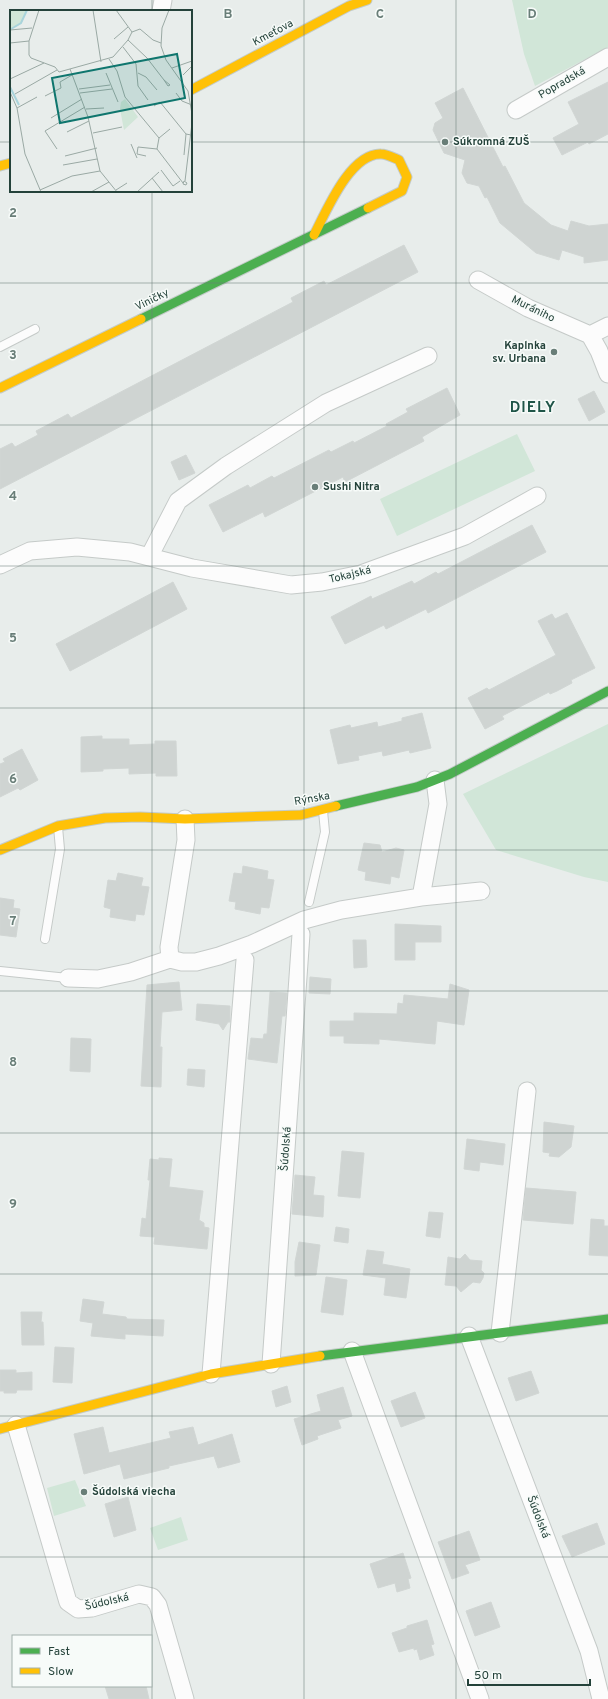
<svg xmlns="http://www.w3.org/2000/svg" width="608" height="1699" font-family="Overpass,sans-serif">
  <style>
    .green { fill: #d1e6d8 }
    .building { fill: #cfd4d2; stroke: #d1d6d4 }
    .lines { fill: none; stroke-linecap: round; stroke-linejoin: round }
    .lane-casing { stroke: #c5cac8; stroke-width: 10 }
    .street-casing { stroke: #c5cac8; stroke-width: 19 }
    .fast-casing { stroke: #c3cbc8; stroke-width: 11 }
    .slow-casing { stroke: #c3cbc8; stroke-width: 11 }
    .lane { stroke: #fcfcfc; stroke-width: 8 }
    .street { stroke: #fcfcfc; stroke-width: 17 }
    .fast { stroke: #4caf50; stroke-width: 9 }
    .slow { stroke: #ffc107; stroke-width: 9 }
    .grid { fill: none; stroke: #697e78; stroke-width: 1; stroke-opacity: 0.55 }
    .poi-dot { fill: #697e78; stroke: #f7fbf9; stroke-width: 1.5 }
    .labels { text-anchor: middle; dominant-baseline: central; stroke-width: 3; stroke-linejoin: round; paint-order: stroke }
    .street-label { font-size: 11px; fill: #24423a; stroke: #f7fbf9 }
    .poi-label { font-size: 11px; font-weight: bold; fill: #24423a; stroke: #f7fbf9; text-anchor: start }
    .district-label { font-size: 15px; font-weight: bold; letter-spacing: 1px; fill: #1f5548; stroke: #f7fbf9 }
    .inset-river { fill: none; stroke: #a9d4db; stroke-width: 2 }
    .inset-road { fill: none; stroke: #9aa9a4; stroke-width: 1 }
    .view { fill: #0f766e; fill-opacity: 0.15; stroke: #0f766e; stroke-width: 2 }
    .inset-edge { fill: none; stroke: #24423a; stroke-width: 2 }
    .grid-label { font-size: 13px; text-anchor: middle; font-weight: bold; fill: #697e78; stroke: #f7fbf9; stroke-width: 3; stroke-linejoin: round; paint-order: stroke }
  </style>
  <rect width="100%" height="100%" fill="#e8edeb"/>
  <path class="green" d="M512,0H608V47L535,86L524,54Z
    M517,434L535,471L397,536L380,499Z
    M608,724V882L584,877L496,850L463,794Z
    M75,1480L86,1506L54,1516L47,1488Z
    M181,1517L188,1540L158,1550L150,1528Z"/>
  <path class="building" d="M608,82V134L589,144L588,142L562,155L553,138L579,124L568,102Z
    M463,88L503,167L505,166L524,203L551,225L568,231L571,221L589,226L608,224V260L584,263V257L562,250L559,260L536,253L500,223L487,197L485,198L479,186L467,183L462,173L465,160L444,153L433,130L435,123L443,118L435,103Z
    M404,245L418,272L0,489V449L12,443L15,447L38,435L36,431L68,414L71,418L293,302L291,298L324,281L326,285Z
    M447,388L460,415L422,437L424,441L345,482L343,477L265,517L263,512L223,532L209,505L248,485L250,488L272,476L274,478L329,450L331,452L353,441L354,443L387,426L386,424L408,412L406,409Z
    M594,391L605,412L589,421L578,399Z
    M186,455L195,473L179,480L171,462Z
    M532,525L546,552L428,613L426,609L386,629L384,625L345,644L331,617L371,596L372,599L412,581L414,584L436,572L438,574Z
    M173,582L187,609L70,671L56,644Z
    M567,613L595,668L571,680L572,683L557,691L550,694L549,692L502,716L504,719L485,729L468,698L487,688L489,690L556,655L538,621L552,614L555,619Z
    M422,713L431,748L410,753L409,750L383,756L382,751L358,756L359,760L338,764L330,730L350,725L351,728L377,722L378,727L402,721V718Z
    M102,736V739H129V745L155,744V741H176L177,776H156V773L129,774V768L103,769V771L81,772V737Z
    M22,749L38,780L20,790L18,788L0,797V764L5,762L3,759Z
    M364,843L380,845L382,852L396,848L404,850L399,878L391,876L390,884L365,880L366,872L358,870Z
    M243,866L268,871L267,879L274,880L269,908L261,907L260,914L235,909L236,902L229,901L234,873L242,874Z
    M118,873L143,878L141,886L149,887L144,915L136,914L135,921L110,917L111,909L104,907L108,880L116,881Z
    M0,898L14,900L13,908L20,909L16,937L0,935Z
    M395,924L441,926V942H415V960H395Z
    M353,940H366L367,967L354,968Z
    M310,977L331,979L330,994L309,993Z
    M179,982L182,1010L162,1012L160,1047H162L161,1087L141,1086L147,985Z
    M450,984L469,990L464,1025L437,1021L435,1044L379,1039V1044L344,1043V1036H330V1021H354V1013L397,1014L398,1003L403,1004L404,995L448,999Z
    M270,992L287,993L285,1016H282L277,1063L248,1059L251,1038L263,1039L264,1034H267Z
    M197,1004L230,1006V1022H228L223,1030L219,1024L196,1020Z
    M71,1038L91,1039L90,1072L70,1071Z
    M188,1069L205,1070L204,1087L187,1085Z
    M544,1122L574,1126L571,1147L559,1157L549,1156L550,1153L543,1152Z
    M467,1139L505,1144L503,1165L480,1162L479,1171L464,1169Z
    M342,1151L364,1153L360,1198L338,1196Z
    M159,1158L172,1159L169,1187L203,1191L199,1220L204,1223V1227L209,1228L207,1249L154,1244L155,1237L140,1236L142,1218L146,1219L150,1180H148L150,1159L159,1160Z
    M295,1175L315,1177L313,1195L324,1196L323,1217L292,1214Z
    M526,1188L576,1192L573,1224L523,1220Z
    M429,1212L443,1213L440,1238L426,1236Z
    M591,1219L604,1220V1226H608V1256L589,1255Z
    M336,1227L349,1229L348,1243L334,1241Z
    M299,1242L320,1245L316,1275L295,1276V1262Z
    M367,1250L384,1252L382,1264L410,1269L406,1298L384,1295L386,1278L363,1275Z
    M465,1254L470,1260L482,1261L481,1270L484,1273L483,1278L480,1283L473,1282L461,1292L456,1286L445,1285L448,1257L460,1259Z
    M326,1277L347,1280L343,1315L321,1312Z
    M83,1299L104,1302L102,1314L126,1317L127,1319L164,1320L163,1336L125,1334V1339L91,1336L93,1323L80,1321Z
    M21,1312H42L41,1322H43L44,1345H22Z
    M55,1347L74,1348L72,1383L53,1382Z
    M0,1370H16V1373L32,1372V1390H17L16,1393H4V1391H0Z
    M531,1371L539,1393L516,1401L508,1378Z
    M287,1386L291,1402L276,1407L272,1391Z
    M343,1387L352,1416L338,1420L341,1428L317,1436L318,1439L302,1445L294,1419L321,1411L317,1395Z
    M415,1392L425,1418L401,1427L391,1401Z
    M103,1427L109,1453L171,1438L169,1432L193,1427L198,1445L232,1434L240,1462L218,1468L214,1456L169,1466V1468L124,1479L120,1464L84,1474L74,1434Z
    M128,1497L136,1530L114,1537L105,1504Z
    M597,1523L605,1544L572,1557L562,1536Z
    M469,1531L480,1560L465,1565L469,1573L452,1579L438,1542Z
    M403,1553L411,1578L408,1579L410,1588L397,1592L395,1583L378,1588L370,1564Z
    M491,1602L500,1627L475,1636L466,1611Z
    M427,1620L434,1644L431,1645L434,1655L420,1660L417,1649L414,1650V1648L399,1652L392,1633L407,1628V1626Z
    M105,1686H146L149,1699H109Z"/>
  <g class="lines">
    <defs>
      <path id="lane" d="M0,347L35,329
        M309,902L325,832L323,811
        M45,939L60,849L58,827
        M0,971L68,978"/>
      <path id="street" d="M161,11L163,0
        M516,110L608,57
        M478,280L528,308L590,335
        M608,326L590,335L599,351L608,374
        M149,557L178,501L226,466L326,403L428,356
        M0,565L30,551L77,547L130,552L192,568L291,585L322,582L361,574L465,536L537,496
        M421,897L438,804L435,780
        M170,959L169,947L186,840L185,819
        M68,978L98,979L131,972L170,959L182,962H196L219,956L252,944L304,920L341,910L421,897L481,891
        M500,1333L527,1091
        M469,1336L589,1651L601,1699
        M352,1351L480,1699
        M271,1364L301,934
        M211,1374L245,960
        M16,1425L68,1602L78,1609L92,1608L139,1594L152,1597L158,1605L185,1699"/>
      <path id="fast" d="M141,319L368,208
        M336,806L417,787L450,774L608,691
        M320,1356L608,1319"/>
      <path id="slow" d="M191,90L349,6L367,0
        M0,166L11,163
        M314,235C326,212 350,153 381,154C387,154 394,158 399,160L407,177L402,191L368,208
        M0,388L141,319
        M0,850L58,826L105,818L140,817L185,819L301,815L336,806
        M0,1429L211,1374L320,1356"/>
    </defs>
    <use href="#lane" class="lane-casing"/>
    <use href="#street" class="street-casing"/>
    <use href="#fast" class="fast-casing"/>
    <use href="#slow" class="slow-casing"/>
    <use href="#lane" class="lane"/>
    <use href="#street" class="street"/>
    <use href="#fast" class="fast"/>
    <use href="#slow" class="slow"/>
  </g>
  <path class="grid" d="M152,0V11M304,0V1699M456,0V1699M0,142H11M191,142H608M152,191V1699M0,283H608M0,425H608M0,566H608M0,708H608M0,850H608M0,991H608M0,1133H608M0,1274H608M0,1416H608M0,1557H608"/>
  <g class="poi-dot">
    <circle cx="445" cy="142" r="4"/>
    <circle cx="554" cy="352" r="4"/>
    <circle cx="315" cy="487" r="4"/>
    <circle cx="84" cy="1492" r="4"/>
  </g>
  <g class="labels">
    <g class="street-label">
      <text transform="translate(273 33) rotate(-28)">Kmeťova</text>
      <text transform="translate(562 83) rotate(-30)">Popradská</text>
      <text transform="translate(152 300) rotate(-26)">Viničky</text>
      <text transform="translate(533 309) rotate(26)">Murániho</text>
      <text transform="translate(350 575) rotate(-14)">Tokajská</text>
      <text transform="translate(312 799) rotate(-10)">Rýnska</text>
      <text transform="translate(286 1149) rotate(-86)">Šúdolská</text>
      <text transform="translate(538 1517) rotate(69)">Šúdolská</text>
      <text transform="translate(107 1602) rotate(-13)">Šúdolská</text>
    </g>
    <g class="poi-label">
      <text x="453" y="142">Súkromná ZUŠ</text>
      <text x="546" y="346" text-anchor="end">Kaplnka<tspan x="546" dy="13">sv. Urbana</tspan></text>
      <text x="323" y="487">Sushi Nitra</text>
      <text x="92" y="1492">Šúdolská viecha</text>
    </g>
    <g class="district-label">
      <text x="533" y="408">DIELY</text>
    </g>
  </g>
  <g transform="translate(10 10)">
    <rect width="182" height="182" fill="#e8edeb"/>
    <path d="M0,0H16V3L12,12L0,19ZM115,89L128,107L114,120L110,99L111,92Z" fill="#d1e6d8"/>
    <path class="inset-river" d="M1,19L11,13L17,0M0,77L9,95"/>
    <path class="inset-road" d="M29,0L19,31V45L21,48L45,57L49,62L103,47L118,30M83,0L91,52M106,0L122,22M159,0L152,18L151,36L156,50L178,81L182,104M0,20L22,18M104,29L118,17M0,33L19,31M151,33L143,30L130,19L122,22L118,30L137,48L154,70L158,76L160,75L154,70M113,37L126,54L128,76L138,90M99,49L107,61L115,87L149,128L147,139L173,173M162,58L182,51M60,59L78,107L90,161L107,182M96,63L108,92M128,63L136,67L147,80M173,65L182,56M0,69L34,53M69,79L100,75M0,82L7,98L15,144L31,182M70,83L102,79M166,83L172,91L182,95M5,84L47,60M35,86L51,78L50,72L62,65M144,96L150,92L176,124L181,125M7,98L27,87M76,99L94,98M41,108L72,89M57,122L79,111M83,123L112,117M149,128L160,119M121,134L127,148M47,139L35,121L75,97M182,144V162M174,145L176,124M55,146L87,138M136,146L127,144L128,137L147,139M53,155L87,149M151,160L163,176L170,171M142,168L153,182M174,171L177,173L176,175L173,174ZM175,171L182,113M30,180L62,166L90,161M106,180L117,173M81,182L99,172M127,182L149,162"/>
    <path class="view" d="M167,44L175,88L50,113L42,68Z"/>
    <rect width="182" height="182" class="inset-edge"/>
  </g>
  <g class="grid-label">
    <text x="228" y="18">B</text>
    <text x="380" y="18">C</text>
    <text x="532" y="18">D</text>
    <text x="13" y="217">2</text>
    <text x="13" y="359">3</text>
    <text x="13" y="500">4</text>
    <text x="13" y="642">5</text>
    <text x="13" y="783">6</text>
    <text x="13" y="925">7</text>
    <text x="13" y="1066">8</text>
    <text x="13" y="1208">9</text>
  </g>
  <rect x="12" y="1635" width="140" height="52" fill="#f7fbf9" stroke="#a3b1ad"/>
  <rect x="20" y="1648" width="20" height="6" fill="#4caf50" stroke="#a3b1ad"/>
  <text x="48" y="1655" font-size="12" fill="#24423a">Fast</text>
  <rect x="20" y="1668" width="20" height="6" fill="#ffc107" stroke="#a3b1ad"/>
  <text x="48" y="1675" font-size="12" fill="#24423a">Slow</text>
  <path d="M468 1679v6h122v-6" fill="none" stroke="#24423a" stroke-width="2"/>
  <text x="474" y="1679" font-size="12" fill="#24423a" stroke="#f7fbf9" stroke-width="3" paint-order="stroke">50 m</text>
</svg>
